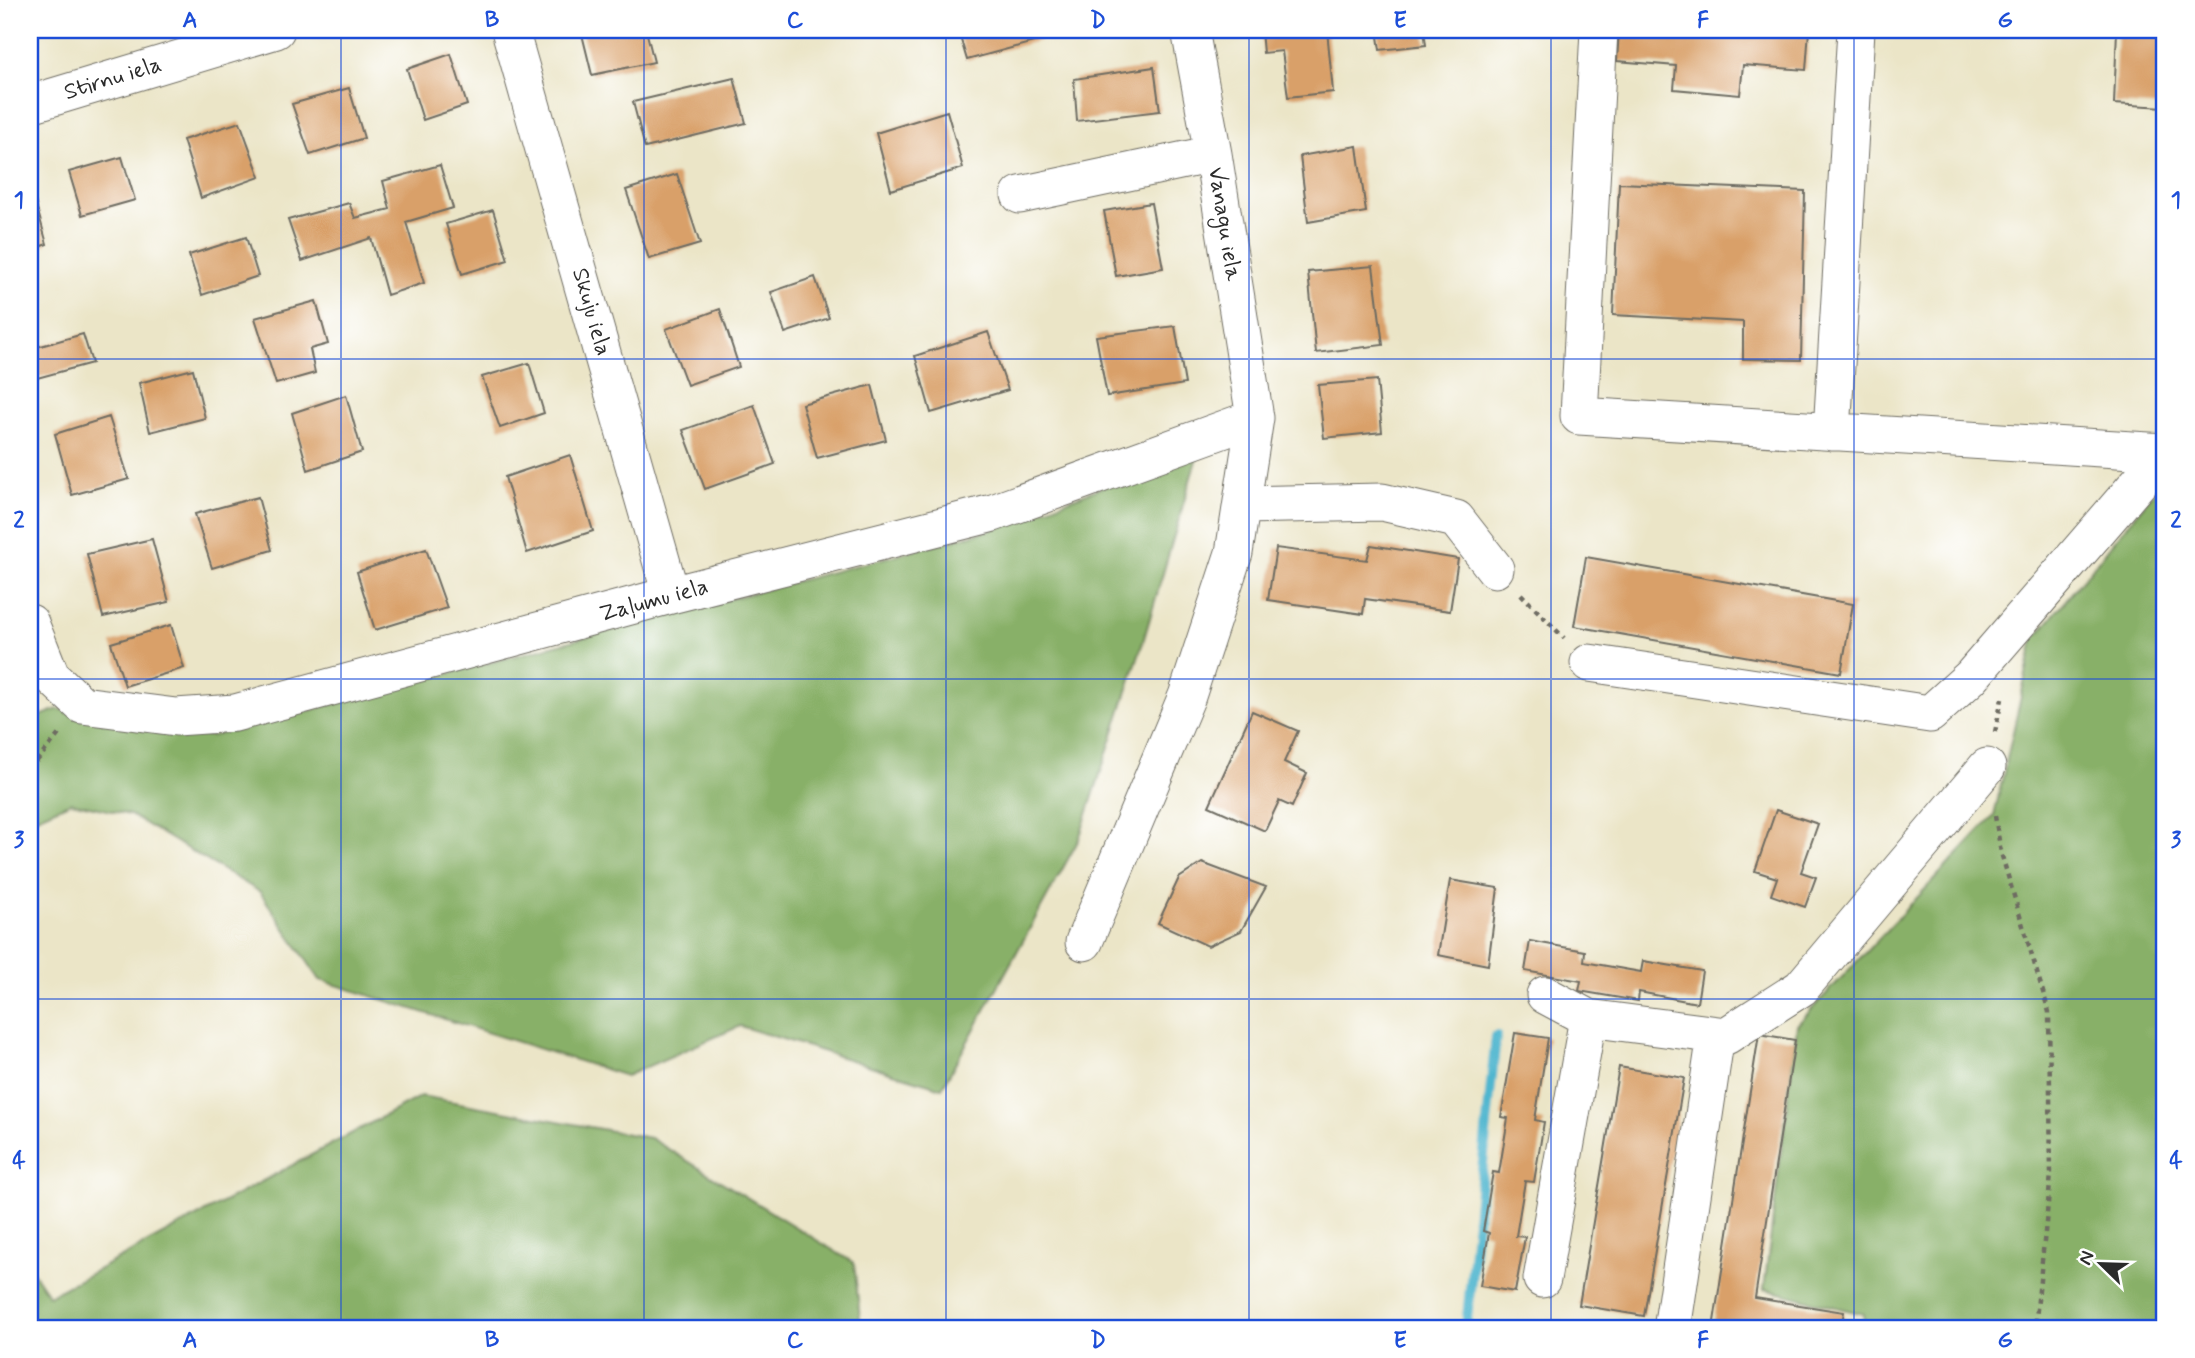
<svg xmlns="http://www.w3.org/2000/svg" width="2195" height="1358" font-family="Mynerve,sans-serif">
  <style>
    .forest { fill: #88b067; stroke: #5a6e49; stroke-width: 2 }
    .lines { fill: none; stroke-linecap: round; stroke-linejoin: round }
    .stream { stroke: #50b6cf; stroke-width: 10 }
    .building { fill: #d9a069 }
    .minor-casing { stroke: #6e6c62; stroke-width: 39 }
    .path { stroke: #6e6c62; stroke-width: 4.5; stroke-dasharray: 5 5; stroke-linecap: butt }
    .minor { stroke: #fff; stroke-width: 37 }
    .grid { fill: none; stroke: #1d4ed8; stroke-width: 2; stroke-opacity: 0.55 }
    .labels { text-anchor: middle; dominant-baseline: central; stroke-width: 5; stroke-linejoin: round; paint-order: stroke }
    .street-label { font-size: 23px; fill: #2b2b2b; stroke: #fff }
    .neatline { fill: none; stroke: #1d4ed8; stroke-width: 2.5 }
    .grid-label { font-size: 23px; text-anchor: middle; font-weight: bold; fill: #1d4ed8 }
  </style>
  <rect width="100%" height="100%" fill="#fff"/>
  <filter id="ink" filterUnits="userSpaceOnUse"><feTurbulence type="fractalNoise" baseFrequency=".0143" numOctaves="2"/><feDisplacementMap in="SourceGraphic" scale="14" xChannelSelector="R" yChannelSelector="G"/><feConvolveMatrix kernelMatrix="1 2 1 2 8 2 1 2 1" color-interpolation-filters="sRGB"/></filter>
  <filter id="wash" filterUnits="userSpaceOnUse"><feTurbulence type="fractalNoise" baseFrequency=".00686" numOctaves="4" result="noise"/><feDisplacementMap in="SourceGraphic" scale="28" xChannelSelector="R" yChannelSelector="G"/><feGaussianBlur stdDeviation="1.57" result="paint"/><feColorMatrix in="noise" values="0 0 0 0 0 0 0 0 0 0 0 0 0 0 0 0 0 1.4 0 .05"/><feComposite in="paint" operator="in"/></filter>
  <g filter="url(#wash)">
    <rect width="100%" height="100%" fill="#ebe5c7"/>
    <path class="forest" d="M1199,450L1143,642L1079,839L942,1088L740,1026L626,1076L320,980L260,892L130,815L71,802L30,820V720L58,709L166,731L213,736L990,530Z
      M2165,479V1328H1865L1863,1314L1764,1289L1797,1025L1994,816L2034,639Z
      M421,1096L650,1138L854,1263L861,1328H30V1268L49,1296Z"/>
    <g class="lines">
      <path class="stream" d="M1466,1328L1496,1036"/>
    </g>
    <g id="blocks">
      <path class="building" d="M581,30H646L654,62L592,75Z
        M958,30H1038L1041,40L967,60Z
        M1261,30H1327L1333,92L1288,97L1282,51L1263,53Z
        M1377,30H1424L1426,45L1380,50Z
        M1619,30H1809L1806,70L1743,65L1740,95L1674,89L1676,66L1617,61Z
        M2117,30H2165V107L2114,104Z
        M451,54L467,105L423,120L407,69Z
        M1154,67L1160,111L1077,121L1074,79Z
        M734,78L746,123L645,148L633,102Z
        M349,88L364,138L310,155L292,104Z
        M947,111L963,168L891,190L876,133Z
        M240,122L260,177L201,198L183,140Z
        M1357,146L1366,212L1308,222L1300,156Z
        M122,157L135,200L82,215L69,172Z
        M440,165L453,208L406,222L424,283L387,295L371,238L302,261L288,220L349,203L355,218L390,209L383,181Z
        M677,174L700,244L649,259L626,190Z
        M30,183L47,244L30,250Z
        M1619,183L1805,191L1801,360L1743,359V322L1613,315Z
        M1151,203L1163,268L1116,276L1104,211Z
        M493,210L508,260L462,274L446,224Z
        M246,237L258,276L202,295L189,255Z
        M1373,266L1383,345L1316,353L1308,272Z
        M815,277L829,318L785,333L771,292Z
        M316,301L328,344L310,349L315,373L276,384L255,318Z
        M720,309L739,367L687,385L666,329Z
        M1175,326L1185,384L1107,396L1096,336Z
        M988,332L1008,390L931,413L915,356Z
        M83,334L92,363L30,380V349Z
        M529,363L544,413L500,428L482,377Z
        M193,369L205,418L150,432L139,383Z
        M1377,380L1382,432L1324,438L1318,385Z
        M872,385L886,440L817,458L802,404Z
        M346,395L362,452L308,470L292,413Z
        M754,405L775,464L705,489L683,430Z
        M109,417L129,479L72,495L55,434Z
        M570,455L593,531L527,553L505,477Z
        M258,497L272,550L212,568L195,514Z
        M152,539L169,602L103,617L87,554Z
        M1371,545L1458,559L1450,611L1365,599L1363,614L1268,600L1276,548L1367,560Z
        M426,549L447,608L375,630L357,572Z
        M1586,557L1853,604L1841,673L1574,626Z
        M171,625L184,668L125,686L111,643Z
        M1252,711L1298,731L1284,762L1307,773L1292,807L1279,801L1265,831L1209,806Z
        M1776,810L1818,824L1801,872L1816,877L1805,907L1771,895L1777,878L1755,871Z
        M1202,863L1266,887L1241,931L1208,946L1158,923L1179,878Z
        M1450,880L1498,888L1488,965L1438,955Z
        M1530,941L1585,951L1584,962L1641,972L1643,961L1702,971L1697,1003L1639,992L1638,1001L1579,991L1581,981L1525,971Z
        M1515,1033L1548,1038L1535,1120L1544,1122L1534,1182L1525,1181L1516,1236L1525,1237L1515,1292L1480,1286L1489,1233L1483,1231L1493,1172L1499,1173L1508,1118L1501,1117Z
        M1759,1034L1795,1040L1755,1298L1844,1312L1841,1328H1713Z
        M1619,1067L1684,1078L1644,1316L1579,1305Z"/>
    </g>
  </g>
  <g filter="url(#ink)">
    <use href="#blocks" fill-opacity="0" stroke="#6e6c62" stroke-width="2"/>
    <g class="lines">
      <defs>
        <path id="minor" d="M510,30L671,595
          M1599,30L1579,416L2165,452
          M30,104L276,30
          M1020,195L1213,154
          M1832,432L1856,30
          M1242,505L1382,502L1456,519L1495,569
          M30,623L51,676L82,705L176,717L235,713L671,595L993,513L1255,418
          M1589,663L1930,714L1971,677L2165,452
          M1084,942L1187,696L1234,553L1255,418L1213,154L1190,30
          M1545,995L1588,1018L1726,1036L1801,988L1987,767
          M1542,1279L1588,1018
          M1673,1323L1716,1035"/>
      </defs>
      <use href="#minor" class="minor-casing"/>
      <path class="path" d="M1521,594L1564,638
        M1995,732L2002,699
        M30,769L60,733
        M1995,816L2001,853L2049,1012L2051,1175L2035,1328"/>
      <use href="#minor" class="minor"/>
    </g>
  </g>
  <path class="grid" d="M341,30V1328M644,30V1328M946,30V1328M1249,30V1328M1551,30V1328M1854,30V1328M30,359H2165M30,679H2165M30,999H2165"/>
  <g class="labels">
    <g class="street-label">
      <text transform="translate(113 79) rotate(-17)">Stirnu iela</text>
      <text transform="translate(1224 224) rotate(81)">Vanagu iela</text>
      <text transform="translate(591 312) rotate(74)">Skuju iela</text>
      <text transform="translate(654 601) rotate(-15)">Zaļumu iela</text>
    </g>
  </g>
  <rect width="2195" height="1358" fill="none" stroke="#fff" stroke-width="77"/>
  <g transform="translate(2101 1264) rotate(293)" stroke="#ffffff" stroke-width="5" paint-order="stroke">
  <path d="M0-5L12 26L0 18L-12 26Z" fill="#2b2b2b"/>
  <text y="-10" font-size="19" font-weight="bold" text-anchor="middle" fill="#2b2b2b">N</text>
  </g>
  <rect x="38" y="38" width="2118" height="1282" class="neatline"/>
  <g class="grid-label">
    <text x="190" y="27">A</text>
    <text x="492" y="27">B</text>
    <text x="795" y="27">C</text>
    <text x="1098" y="27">D</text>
    <text x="1400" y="27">E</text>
    <text x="1703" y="27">F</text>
    <text x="2005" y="27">G</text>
    <text x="19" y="207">1</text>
    <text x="2176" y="207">1</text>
    <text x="19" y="527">2</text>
    <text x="2176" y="527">2</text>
    <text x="19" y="847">3</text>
    <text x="2176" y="847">3</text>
    <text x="19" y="1167">4</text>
    <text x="2176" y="1167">4</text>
    <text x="190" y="1347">A</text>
    <text x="492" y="1347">B</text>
    <text x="795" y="1347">C</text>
    <text x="1098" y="1347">D</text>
    <text x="1400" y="1347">E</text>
    <text x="1703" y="1347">F</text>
    <text x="2005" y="1347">G</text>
  </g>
</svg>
